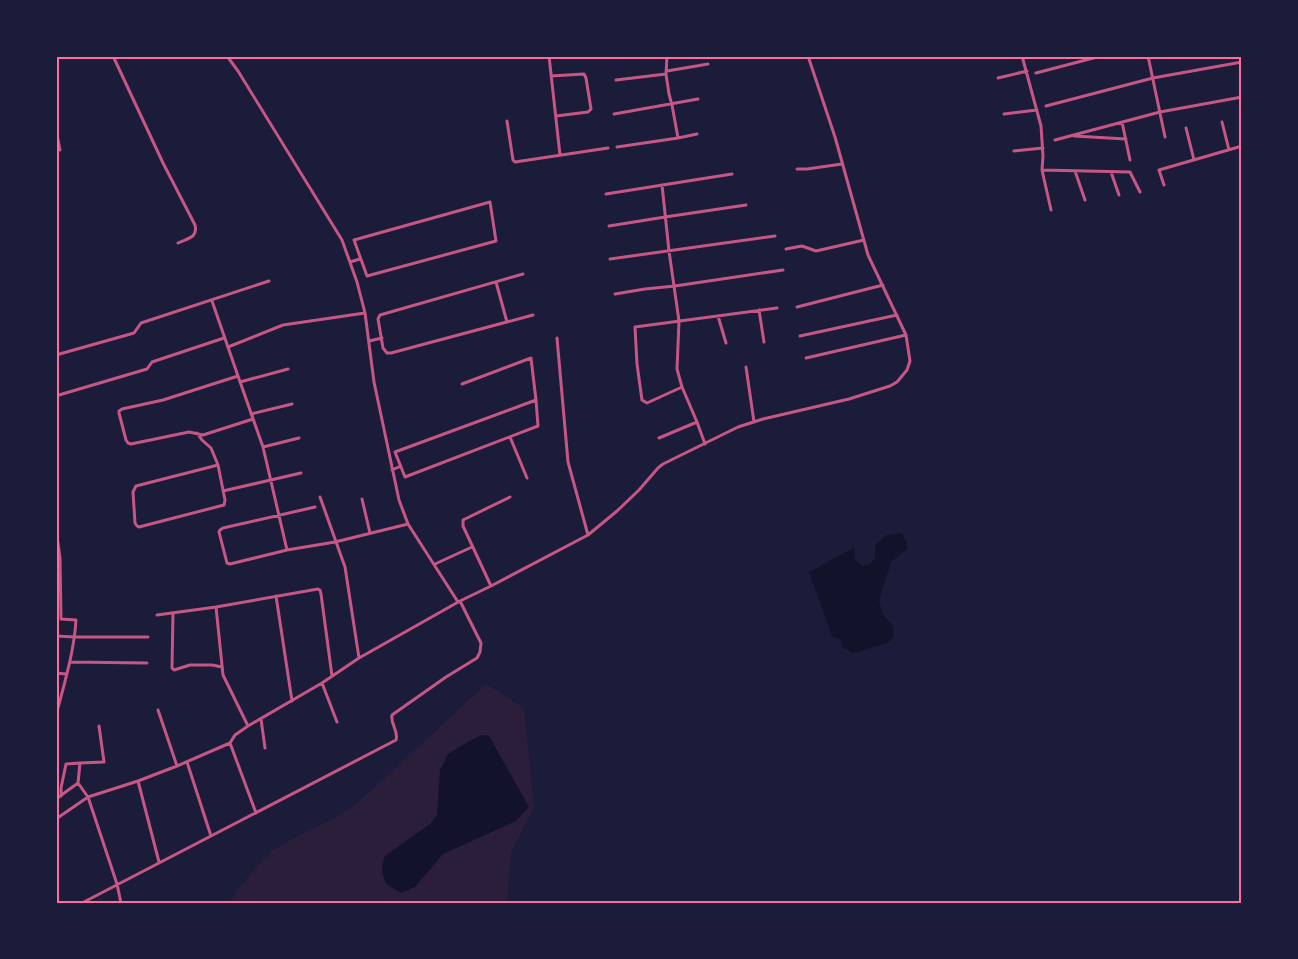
<svg xmlns="http://www.w3.org/2000/svg" width="1298" height="959" font-family="'Space Grotesk',sans-serif">
  <style>
    .green { fill: #2a1e3b }
    .water { fill: #12122b }
    .lines { fill: none; stroke-linecap: round; stroke-linejoin: round }
    .minor { stroke: #c65784; stroke-width: 3 }
    .neatline { fill: none; stroke: #ff6b9d; stroke-width: 2 }
  </style>
  <rect width="100%" height="100%" fill="#1b1b3a"/>
  <path class="green" d="M486,684L524,708L534,807L511,852L507,903H229C242,884 256,865 273,850L301,834L338,816L352,807L363,798Z"/>
  <path class="water" d="M901,533L907,543V549L891,562L879,600L882,613L893,626L894,637L888,643L853,653L842,647L841,640L832,636L809,572L854,548L855,560L863,566L870,565L875,558V545L887,535Z
    M482,735L489,736L529,807L516,821L443,854L415,887L401,893L386,884C382,872 380,868 385,856L430,824L437,815L440,770L448,754L471,740Z"/>
  <g class="lines">
    <path class="minor" d="M113,56L163,163L195,225C198,238 188,238 178,243
      M227,56L238,71L342,240L357,282L365,313L374,382L399,500L408,524L458,602
      M549,56L560,155
      M667,56L666,74L669,94L672,105L678,138
      M1022,56L1041,126L1043,156L1042,170L1051,210
      M1148,56L1165,137
      M667,71L708,64
      M1036,73L1101,56
      M551,76L584,74L586,78L591,109L588,112L556,116
      M998,78L1027,71
      M616,80L666,74
      M1046,106L1153,78L1242,62
      M614,114L698,99
      M1004,114L1037,110
      M507,121L513,160L515,162L608,148
      M1122,122L1130,160
      M1222,122L1229,150
      M1186,128L1194,160
      M56,129L60,150
      M1074,136L1126,139
      M1055,140L1160,112L1242,97
      M617,147L678,138L697,134
      M1014,151L1043,148
      M797,169H807L842,164
      M1042,170L1130,172L1140,192
      M1075,171L1085,200
      M1111,172L1119,195
      M662,185L669,251L679,321L677,369L682,387L697,422L705,444
      M1164,185L1159,170L1242,146
      M606,194L732,174
      M490,202L496,241L367,276L354,240Z
      M609,226L665,217L746,205
      M786,249L802,246L816,251L864,240
      M610,259L775,236
      M350,262L360,259
      M523,274L380,315L378,319L383,348L387,353H391L533,315
      M496,282L507,322
      M615,294L645,289L675,286L783,270
      M212,301L238,376L263,447L287,550
      M797,307L883,285
      M759,310L764,342
      M718,316L726,343
      M800,336L897,315
      M557,338L568,462L588,535
      M369,341L382,338
      M228,347L283,325L365,313
      M56,355L134,333L141,323L269,281
      M806,358L906,335
      M746,367L754,422
      M238,376L163,400L122,409L119,411V413L126,440L128,443L131,444L189,432L203,435L253,419
      M240,382L288,369
      M462,384L531,358L536,400
      M682,387L647,403L642,400L637,364L635,327L777,308
      M56,393L59,395L147,369L152,362L224,338
      M536,400L538,426L405,477L395,452Z
      M251,414L292,404
      M197,433L202,440L211,448L218,465
      M510,437L527,478
      M659,438L697,422
      M263,447L299,438
      M218,465L225,500L224,505L139,527L137,526L135,523L133,492L136,486Z
      M392,470L401,466
      M223,491L301,473
      M320,497L345,567L359,658
      M362,499L370,533
      M315,507L223,528L220,530L219,532L227,563L230,564L287,550L335,542L408,524
      M56,529L60,558L61,619L76,620C74,653 64,684 56,716
      M435,564L472,547
      M491,586L463,526V520L510,497
      M276,596L292,701
      M216,607L223,675L248,726
      M173,613L172,668L174,670L190,665H212L222,667
      M157,615L216,607L318,589L320,590L321,594L332,676
      M56,636L75,637H148
      M70,662L147,663
      M56,673L66,674
      M322,683L337,722
      M158,710L177,766
      M261,719L265,748
      M99,726L104,762L80,763L78,783L88,797L117,884L121,903
      M187,762L211,836
      M138,781L159,862
      M61,796V788L66,764L80,763
      M56,799L78,783
      M256,813L230,743L235,735L248,726L322,683L359,658L460,601L491,586L588,535L617,511L639,490L658,468L663,464L738,427L763,419L849,399L890,386L897,382L907,370L910,361L906,335L868,255L835,137L808,56
      M56,819L88,797L138,781L177,766L230,743
      M82,903L396,740C399,731 390,724 392,715L446,677L477,658L480,652L481,643L460,601"/>
  </g>
  <rect width="1298" height="959" fill="none" stroke="#1b1b3a" stroke-width="115"/>
  <rect x="58" y="58" width="1182" height="844" class="neatline"/>
</svg>
